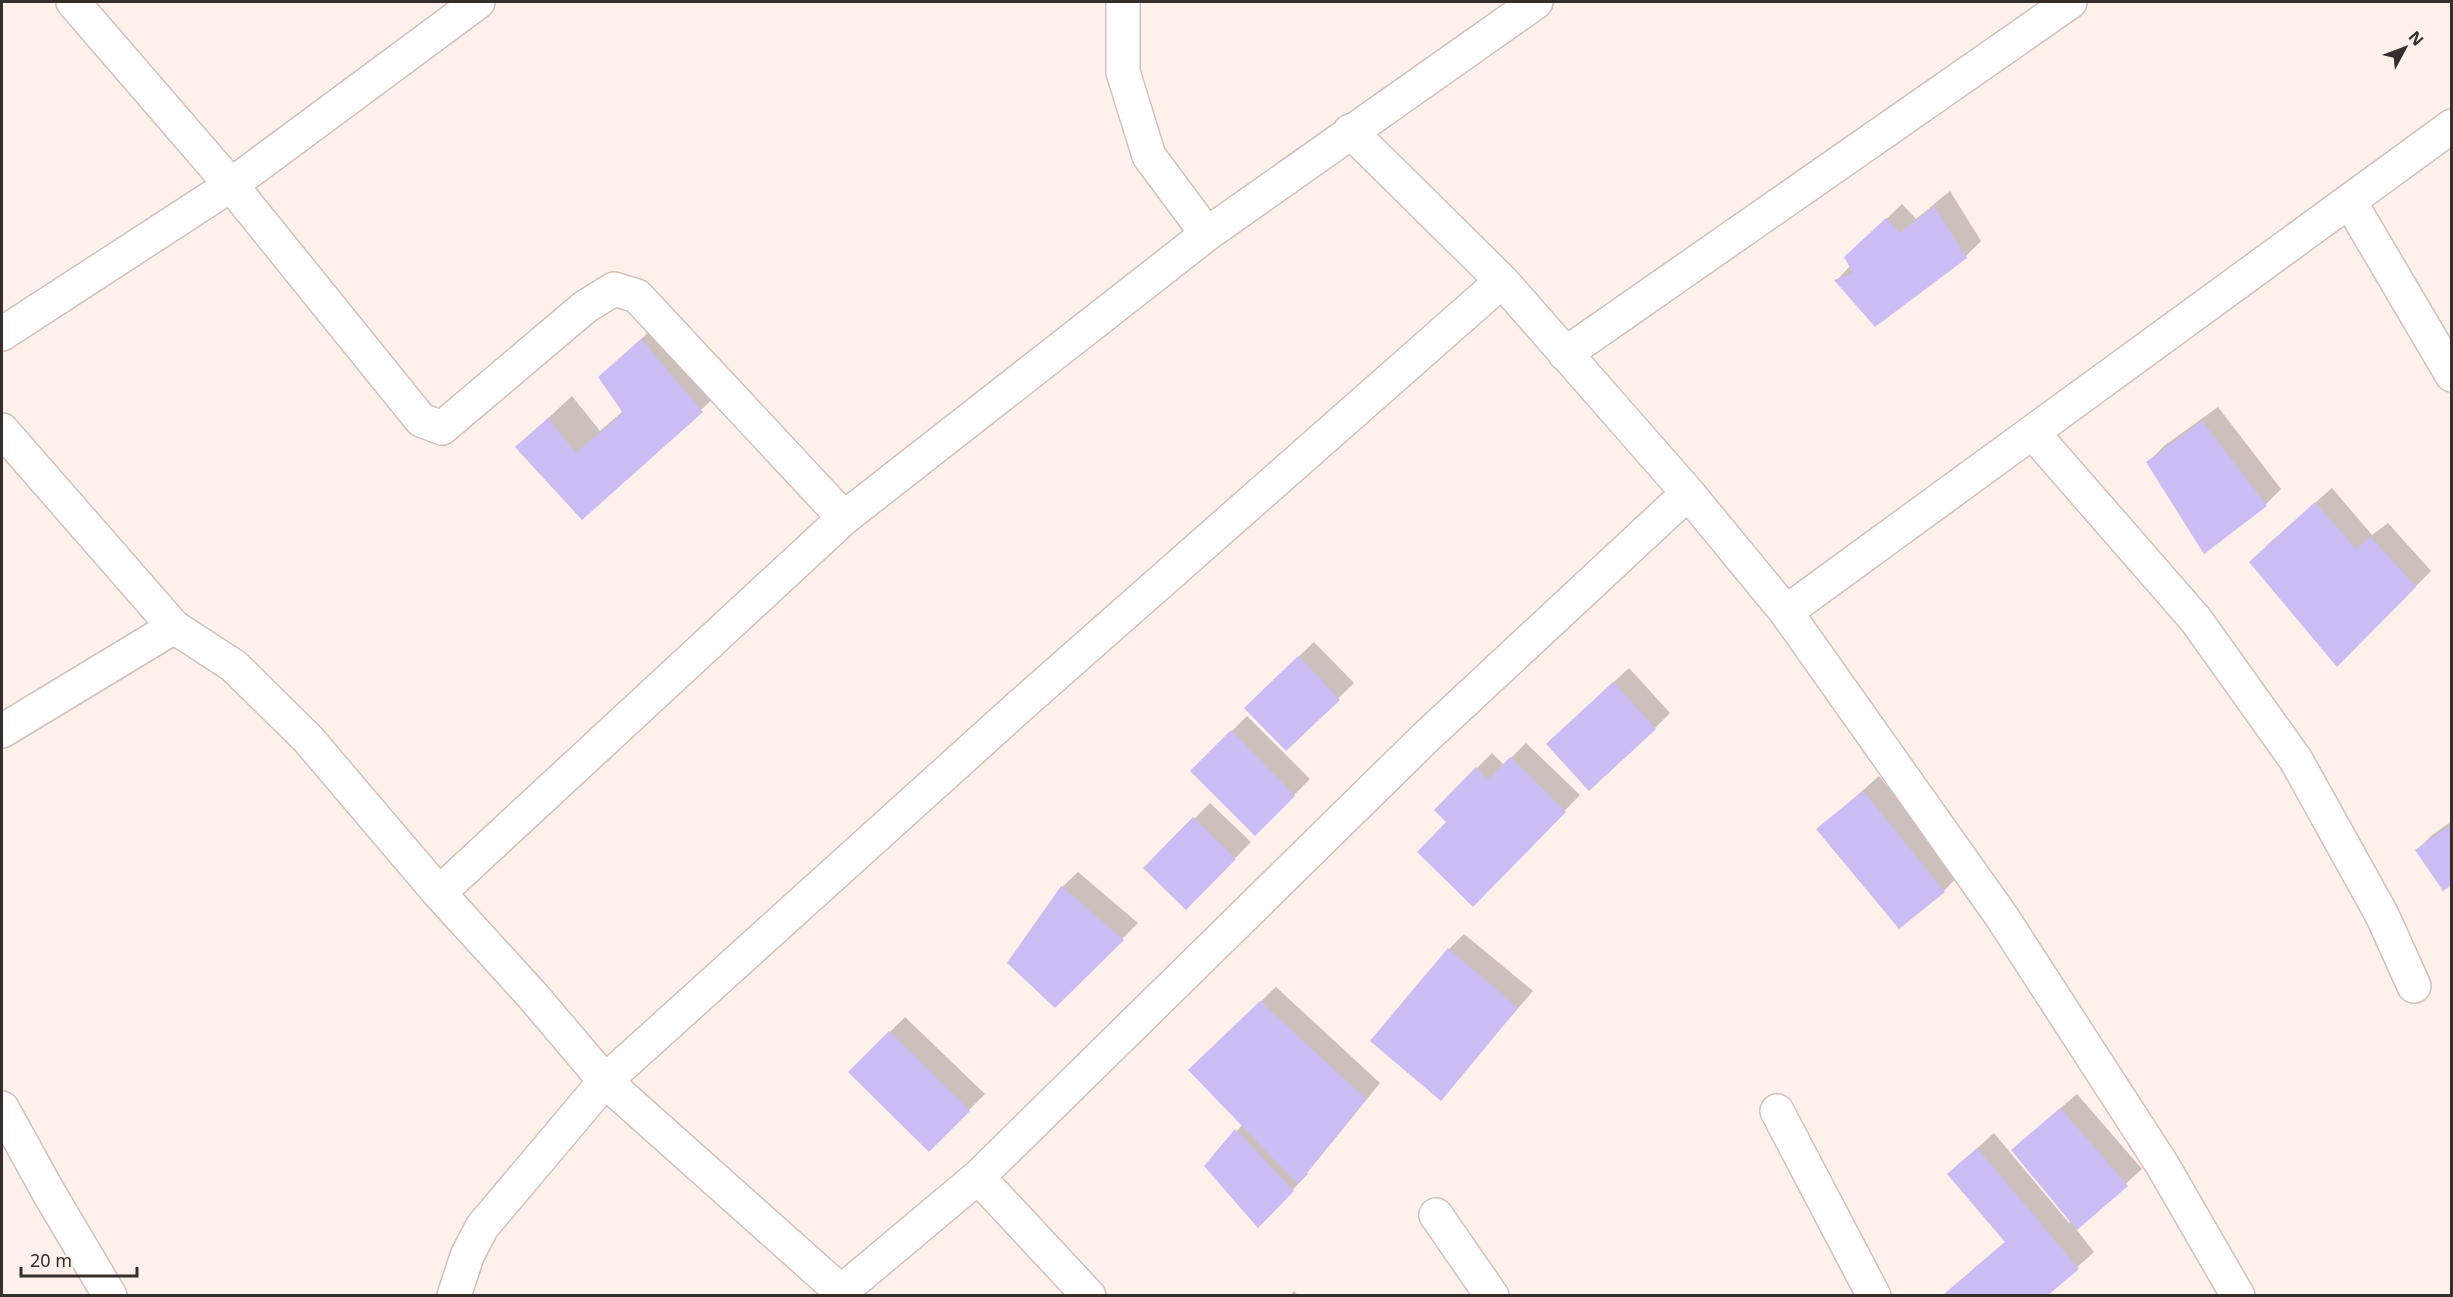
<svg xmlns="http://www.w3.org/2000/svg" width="2453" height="1297" font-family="'Noto Sans',sans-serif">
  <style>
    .shadow { fill: #0003 }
    .building { fill: #cbbdf4 }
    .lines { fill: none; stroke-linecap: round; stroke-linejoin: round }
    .street-casing { stroke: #d2c1ba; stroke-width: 36 }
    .street { stroke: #fff; stroke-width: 33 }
  </style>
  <rect width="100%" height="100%" fill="#fef0ea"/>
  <path class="shadow" d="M1950,191L1981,241L1966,256L1837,280L1850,266L1862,242L1902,204L1916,219Z
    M665,317L725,388L583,518L517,447L572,396L600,431L623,411L600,377Z
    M2218,407L2281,489L2266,504L2204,551L2148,462L2164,446Z
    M2332,488L2372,535L2388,523L2431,571L2337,665L2266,546Z
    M1314,642L1354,683L1286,749L1262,692Z
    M1629,668L1670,713L1655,728L1563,729Z
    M1247,716L1310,779L1255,834L1192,771Z
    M1526,743L1580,795L1473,905L1448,822L1477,768L1492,753L1504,765Z
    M1879,776L1959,875L1944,891L1819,829Z
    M1210,803L1251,842L1186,908L1145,868Z
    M2452,821V883L2417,850L2432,835Z
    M1078,872L1138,923L1055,1006L1062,887Z
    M1464,934L1533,991L1440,1098L1449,949Z
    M1276,987L1380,1083L1307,1173L1308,1174L1258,1226L1206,1166L1243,1124L1205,1055Z
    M905,1017L985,1094L929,1150L850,1072Z
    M2077,1094L2142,1169L2076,1229L2094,1252L2045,1296H1942L2006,1241L1949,1174L1994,1133L2069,1223L2072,1221L2029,1135Z
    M1294,1291L1299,1296H1290Z"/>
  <path class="building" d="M1934,206L1967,258L1875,327L1834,280L1853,273L1844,257L1886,218L1900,233Z
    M641,339L703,412L582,520L515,447L548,418L576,453L623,413L598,377Z
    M2202,421L2267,506L2204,554L2146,462Z
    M2315,502L2356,549L2371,537L2416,587L2337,667L2249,562Z
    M1298,656L1340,700L1286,751L1244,708Z
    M1613,682L1656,729L1589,791L1546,744Z
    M1231,730L1295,796L1255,836L1190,771Z
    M1510,757L1566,812L1473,907L1417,852L1446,822L1434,810L1476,767L1488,780Z
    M1863,791L1945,892L1899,929L1816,829Z
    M1193,817L1236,859L1186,910L1143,868Z
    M2452,824V885L2443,891L2415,850Z
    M1061,886L1124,940L1055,1008L1007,963Z
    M1448,948L1518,1008L1441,1101L1370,1041Z
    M1260,1001L1366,1099L1298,1184L1188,1070Z
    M889,1031L970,1111L929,1152L848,1072Z
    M2060,1108L2128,1186L2077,1230L2011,1150Z
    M1235,1129L1294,1191L1258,1228L1204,1166Z
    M1977,1148L2079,1269L2047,1296H1942L2005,1242L1947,1174Z"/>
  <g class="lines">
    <defs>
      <path id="street" d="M73,2L231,185L421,420L442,428L585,307L614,289L637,296L844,518
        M1123,2V72L1149,156L1207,234
        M1350,131L1502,281L1688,493L1786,612L2002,917L2163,1166L2238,1296
        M2350,202L2452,375
        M2,334L231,185L478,2
        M1565,354L2070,2
        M2,430L174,627L234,666L308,739L439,893L532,995L605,1081L846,1296
        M2033,433L2196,620L2296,760L2382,915L2414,986
        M1786,612L2452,126
        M2,731L174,627
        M439,893L844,518L1207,234L1536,2
        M2,1108L49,1193L110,1296
        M1777,1111L1874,1296
        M978,1177L1089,1296
        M1436,1215L1492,1296
        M842,1291L978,1177L1425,738L1688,493
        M454,1296L467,1256L482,1227L605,1081L1021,705L1502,281"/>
    </defs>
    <use href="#street" class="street-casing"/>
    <use href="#street" class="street"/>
  </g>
  <rect width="2453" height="1297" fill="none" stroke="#352f2c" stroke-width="6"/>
  <g transform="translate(2405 48) rotate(49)" stroke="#fef0ea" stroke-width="4.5" paint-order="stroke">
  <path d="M0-4.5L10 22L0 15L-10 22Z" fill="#352f2c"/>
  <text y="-9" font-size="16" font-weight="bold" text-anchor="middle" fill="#352f2c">N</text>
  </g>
  <path d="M21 1267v9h116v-9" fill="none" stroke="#352f2c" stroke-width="3"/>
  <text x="30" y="1267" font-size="18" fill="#352f2c" stroke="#fef0ea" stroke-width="4.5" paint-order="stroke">20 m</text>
</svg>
